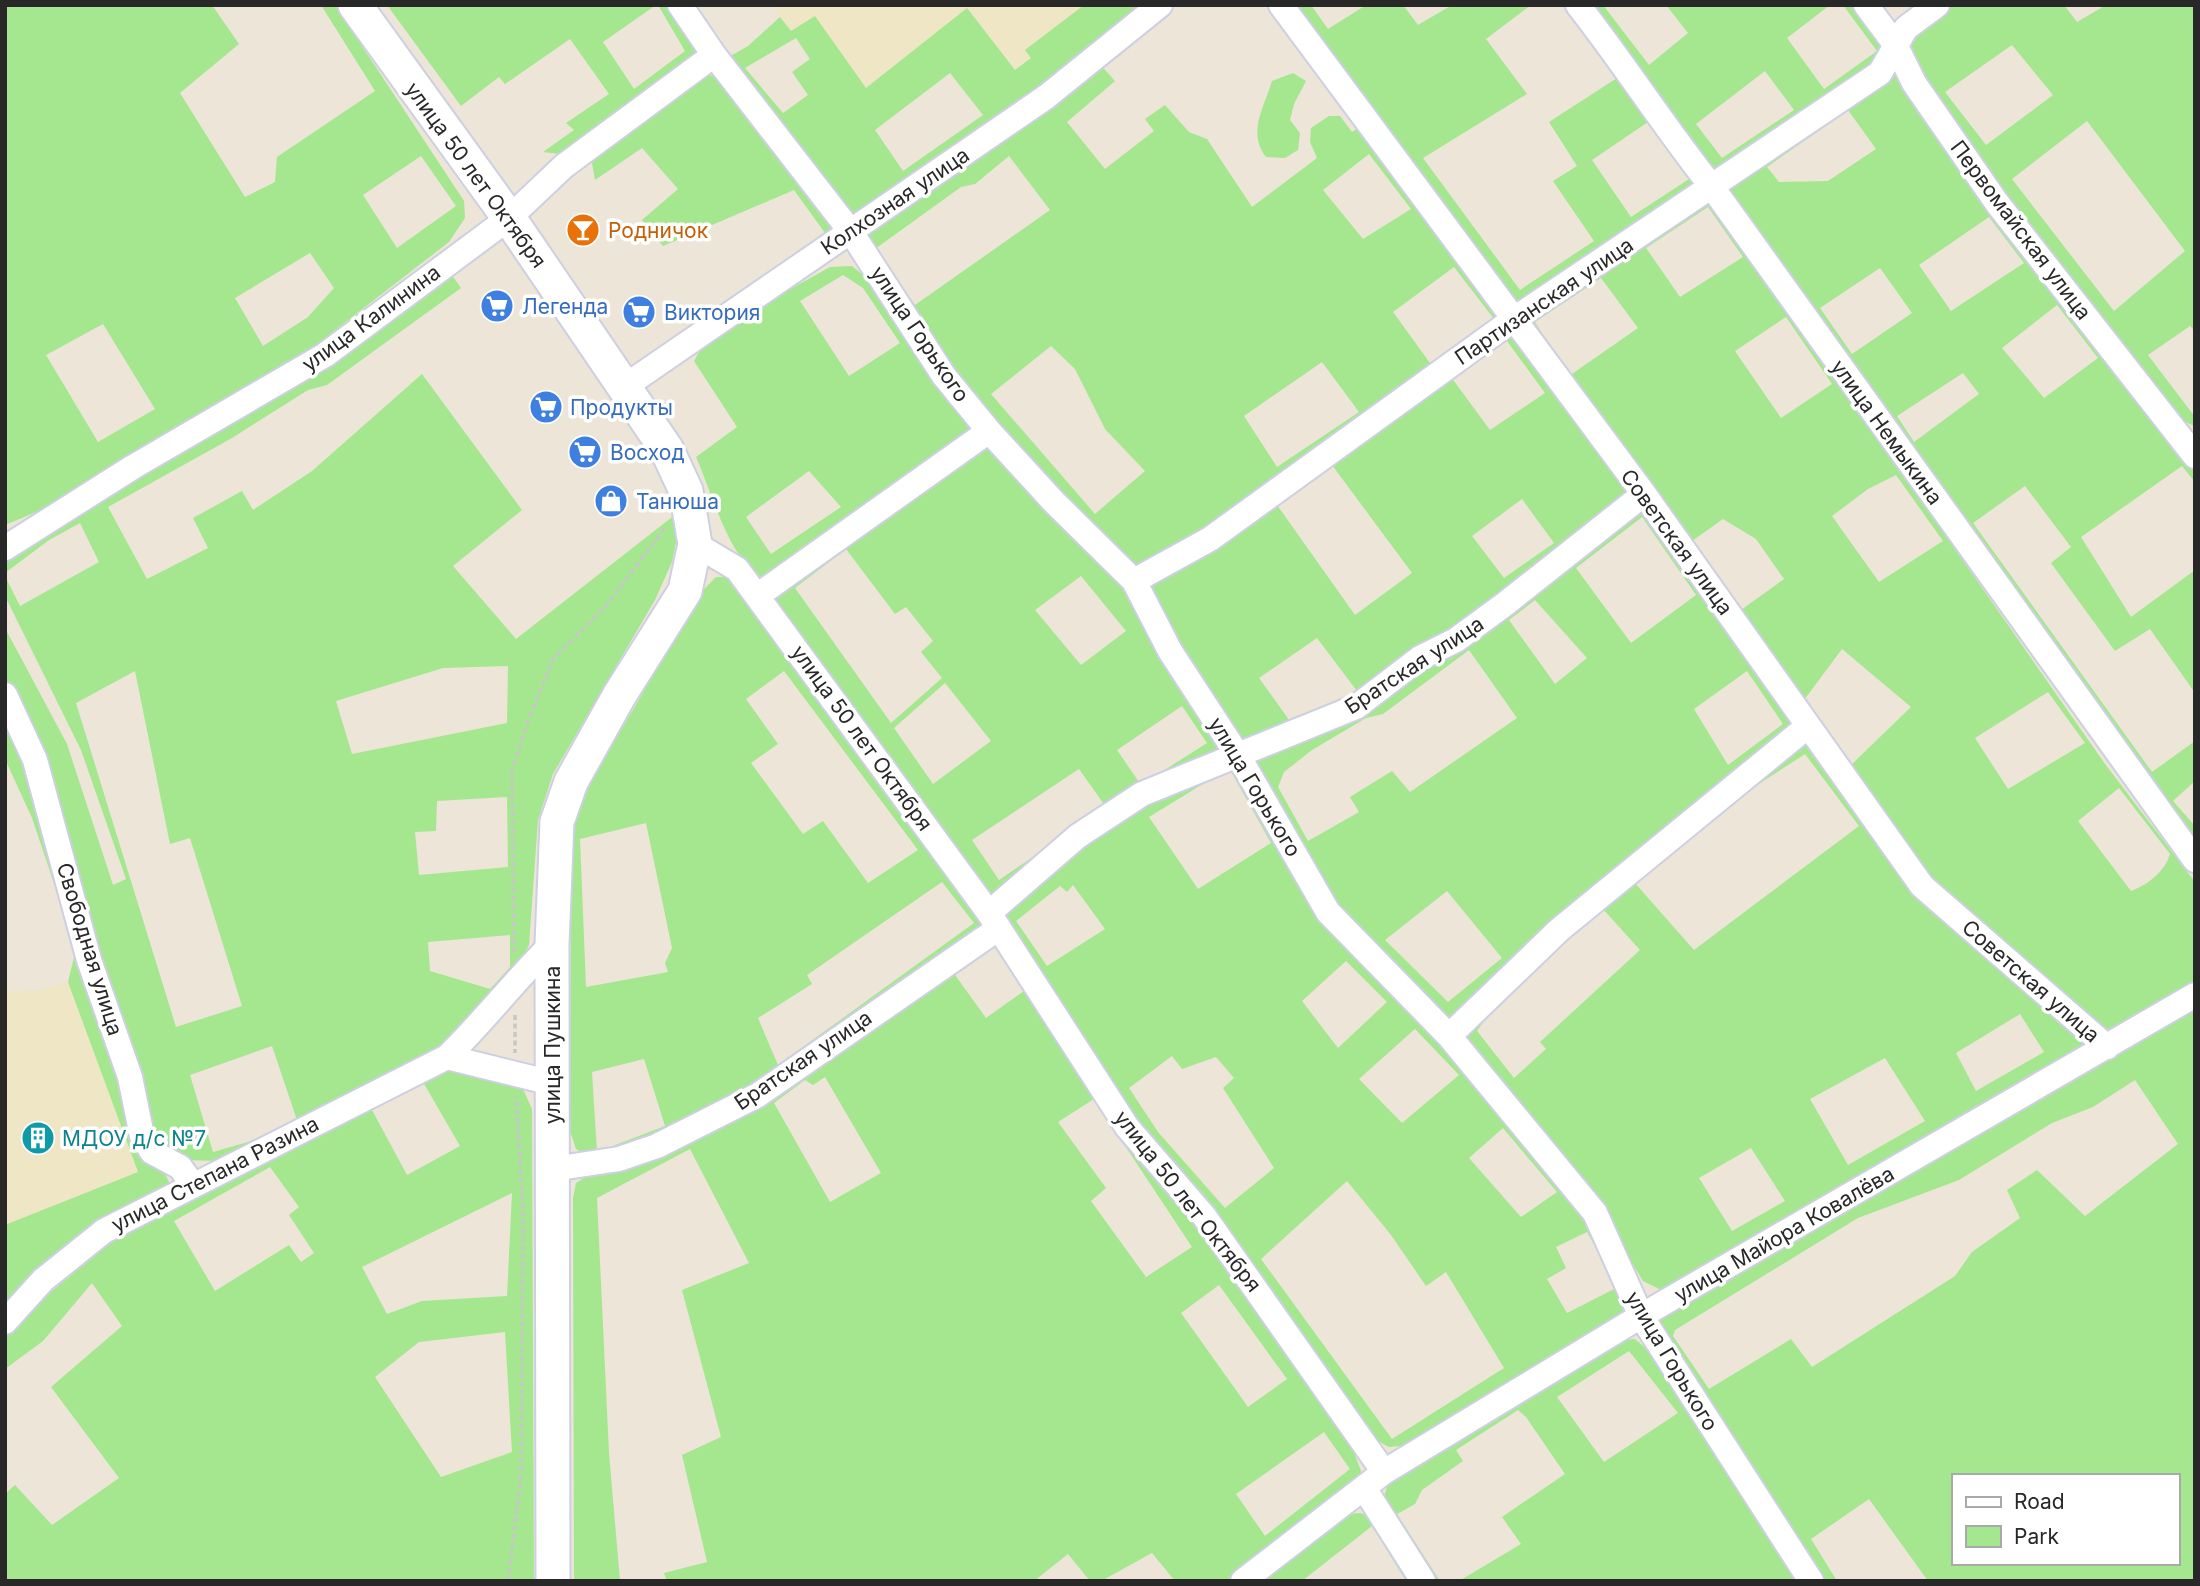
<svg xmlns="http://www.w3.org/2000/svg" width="2200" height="1586" font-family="Inter,sans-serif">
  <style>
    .education { fill: #efe6c5 }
    .green { fill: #a4e78f; fill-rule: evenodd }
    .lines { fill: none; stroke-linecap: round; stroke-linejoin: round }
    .minor-casing { stroke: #cdcfe2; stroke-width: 28 }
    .secondary-casing { stroke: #cdcfe2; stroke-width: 37 }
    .path { stroke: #c7c7c7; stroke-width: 3.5; stroke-dasharray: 5 3.5; stroke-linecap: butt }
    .minor { stroke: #fff; stroke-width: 24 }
    .secondary { stroke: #fff; stroke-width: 33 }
    .labels { text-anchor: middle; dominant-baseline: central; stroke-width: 7; stroke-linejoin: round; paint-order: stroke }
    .street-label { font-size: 21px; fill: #282828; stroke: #fff }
    .food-label { font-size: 21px; fill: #c56008; stroke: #fff; text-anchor: start }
    .shop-label { font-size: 21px; fill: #366cbe; stroke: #fff; text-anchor: start }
    .culture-label { font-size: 21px; fill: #0d838f; stroke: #fff; text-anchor: start }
  </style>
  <rect width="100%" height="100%" fill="#ece5d8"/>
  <path class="education" d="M772,5H1101L1015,71L967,8L866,88L815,16L791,31Z
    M68,982L138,1172L5,1225V991L40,990Z"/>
  <path class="green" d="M5,5H212L239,44L180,93L245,197L275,182L277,157L375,91L321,5H335L464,201L465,218L449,242L312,348L41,510L5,525ZM421,156L456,206L397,248L363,195ZM310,253L334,288L308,317L263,346L235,298ZM103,324L155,409L98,442L46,355Z
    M387,5H656L603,42L634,89L685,51L658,5H668L699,53L560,154L543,152L574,130L566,123L609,94L570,39L505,84L499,77L461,106Z
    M1084,5H1142L1034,93L852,220L722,61L748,46L780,17L791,31L815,16L866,88L967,8L1015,70L1031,58L1025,50ZM796,38L810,59L792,72L808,95L783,113L745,68ZM950,73L983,115L903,171L875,130Z
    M1291,5H1311L1328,29L1366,5H1403L1418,25L1452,5H1531L1486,39L1527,94L1423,158L1520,290L1594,241L1553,181L1577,166L1549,122L1617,78L1564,5H1575L1704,188L1516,311ZM1648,122L1689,179L1631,217L1592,160Z
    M1587,5H1603L1649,65L1688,33L1666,5H1830L1787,38L1824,89L1877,51L1843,5H1855L1884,39L1883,61L1723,170L1712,169ZM1765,71L1794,110L1722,158L1696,124Z
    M1949,5H2064L2077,22L2106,5H2195V331L2190,326L2148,355L2195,417V426L2180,420C2133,355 2084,293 2034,230C1992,177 1926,107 1909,41ZM2012,45L2053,95L1986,145L1945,92ZM2087,121L2185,251L2114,311L2012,179Z
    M1099,63L1115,81L1067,122L1105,169L1154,131L1145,119L1165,105L1189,132L1207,139L1252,207L1317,158L1310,142L1311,128L1329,116H1340L1352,132L1362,125L1507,319L1290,474L1144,569L1128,565L964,390L869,245V235L874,228L964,169ZM1369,154L1411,209L1363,239L1323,190ZM1009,156L1050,210L915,305L875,249L961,187L975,184ZM1454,267L1494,319L1430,363L1393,312ZM1051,346L1075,369L1105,429L1145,471L1095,514L991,394ZM1322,362L1359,412L1277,467L1244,416Z
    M1893,69L2195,461V482L2182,466L2081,537L2131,617L2195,570V693L2150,629L2115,651L2051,563L2071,547L2025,486L1973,523L2152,772L2195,741V781L2173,801L2195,826V840L1721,189ZM1848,110L1876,149L1828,181L1779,182L1767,167ZM1989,217L2024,263L1951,311L1919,265ZM1880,268L1912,313L1852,354L1820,308ZM2057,305L2098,358L2044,398L2002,348ZM1963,373L1979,394L1914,442L1897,416Z
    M1293,73L1306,81L1294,104L1290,120L1300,133L1298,150L1285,158L1266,157C1247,132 1264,108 1272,81Z
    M708,74L723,81L842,226L828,237L794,190L663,246L642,220L678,189L642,148L595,180L591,157Z
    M1709,197L2105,764L2195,882V984L2116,1032L2102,1033L1923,876L1522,321ZM1708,207L1743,257L1680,297L1646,248ZM1601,278L1638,328L1569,376L1535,322ZM1786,317L1832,384L1781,418L1735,351ZM1896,475L1943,541L1879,582L1832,516L1868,489ZM1723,519L1756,539L1784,579L1741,610L1692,541ZM1842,649L1911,707L1851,765L1804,700ZM2048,692L2085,743L2008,789L1975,738ZM2119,788L2170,854C2165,872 2147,885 2131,891L2078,821Z
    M852,266L867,278L977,431L764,578C729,562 712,492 696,457L737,427L694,361L699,352L760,306L830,267ZM843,275L863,288L900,343L849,376L800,301ZM809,471L841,507L771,554L746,517Z
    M451,274L461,288L327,385L308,390L232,438L108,507L147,579L208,548L193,518L242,491L253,510L312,471L422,374L522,510L453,566L516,639L676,514L677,537L672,562L655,600L553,774L538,820L529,945L515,973L445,1052L218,1161L185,1160L159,1152L5,684V628L67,744L113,885L126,879L81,750L5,596V576L20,606L99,562L80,523L49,540L5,573V560L20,547L176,457L334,359ZM508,666L507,723L352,754L336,701L443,668ZM135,671L170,844L190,838L242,1006L176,1027L76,703ZM507,797L508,867L419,875L415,832L436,831L437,801ZM510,935V967L490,989L430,971L428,942ZM272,1046L297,1120L248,1142L213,1152L190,1075Z
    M1512,327L1626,481L1629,495L1377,688L1248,744L1239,739L1146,593L1154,576ZM1504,337L1545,393L1490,430L1451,377ZM1332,465L1412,573L1355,615L1277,505ZM1522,499L1554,543L1504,578L1472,536ZM1317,638L1357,691L1292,724L1259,678Z
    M986,437L1130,593L1228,750L993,903L769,594ZM846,549L895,614L906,607L933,641L921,652L942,678L891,723L795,588ZM1081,576L1126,631L1081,665L1035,610ZM945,683L991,741L933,784L894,728ZM1182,706L1207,743L1141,785L1117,750ZM1079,769L1106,807L999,880L972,840Z
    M1642,501L1801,727L1450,1030L1335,913L1251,763ZM1642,517L1696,595L1631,643L1576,568ZM1535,600L1587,658L1555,684L1509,620ZM1469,650L1517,718L1410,792L1392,771L1350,797L1359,812L1308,841L1278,787L1284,772L1312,750L1366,718L1383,714ZM1747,671L1783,724L1728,765L1694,709ZM1447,891L1502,958L1448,1002L1385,940Z
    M716,577H729L991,928L755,1091L654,1143L589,1157L576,1149L570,1131L571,881L574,822L593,778L703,590ZM784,671L918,850L868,883L823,821L803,834L751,763L778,744L746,699ZM646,823L672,948L665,963L668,972L586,987L580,839ZM942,882L974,923L778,1065L758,1018L812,984L807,975ZM644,1059L665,1126L597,1152L592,1072Z
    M5,712L44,812L123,1073C124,1097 122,1123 134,1145C144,1164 163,1161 170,1185L154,1198L60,1250L5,1308V1225L138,1172L68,982L76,949L32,818L5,759Z
    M1806,734L1894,855L2094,1040L1669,1288L1659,1289L1643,1281L1613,1232L1457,1038L1562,934ZM1805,754L1859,826L1694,950L1634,882L1745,793ZM1602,908L1640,950L1540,1042L1546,1049L1514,1078L1477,1031L1487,1017ZM2020,1014L2044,1052L1976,1091L1956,1053ZM1885,1058L1925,1121L1848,1165L1810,1099ZM1751,1148L1785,1201L1732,1231L1699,1178Z
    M1236,761L1312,900L1469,1068L1574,1198L1627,1293L1625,1311L1607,1327L1411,1445L1389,1447L1374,1439L1134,1118L1010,932L1005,910L1022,891L1148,796ZM1229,768L1271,843L1198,889L1149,817ZM1073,885L1105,929L1047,966L1016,921L1060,886L1067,892ZM1346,961L1387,1002L1338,1048L1302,1001ZM1415,1029L1459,1075L1402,1123L1359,1079ZM1172,1056L1182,1069L1216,1057L1234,1078L1223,1088L1274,1168L1225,1208L1158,1132L1129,1088ZM1503,1128L1557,1192L1521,1217L1469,1158ZM1347,1181L1391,1235L1426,1286L1446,1272L1504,1368L1392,1439L1261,1259ZM1587,1232L1618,1287L1567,1313L1547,1279L1566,1268L1556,1247Z
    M997,935L1350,1442L1361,1471L1357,1485L1232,1581H1175L1152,1553L1101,1581H1090L1068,1554L1034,1581H667L664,1573L707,1562L682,1455L721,1437L682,1290L749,1263L690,1149L597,1198L609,1453L620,1581H574L573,1198L576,1183L590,1174L618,1167ZM994,946L1024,991L986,1018L955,975ZM825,1077L881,1173L830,1202L774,1103L805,1080L813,1085ZM1094,1099L1192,1247L1146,1277L1091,1201L1106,1188L1058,1122ZM1219,1285L1287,1379L1248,1407L1181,1313ZM1324,1432L1350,1469L1265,1536L1236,1494Z
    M2195,1006V1581H1928L1869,1499L1811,1539L1837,1581H1817L1656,1328L1660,1314L2148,1037ZM2135,1080L2178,1144L2085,1216L2037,1170L2007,1190L2020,1218L1972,1252L1955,1276L1812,1367L1791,1339L1709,1389L1673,1336L1675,1330L1858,1218L1959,1180L2052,1123L2093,1107ZM1953,1476H2177V1563H1953Z
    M445,1063L522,1087L532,1109L534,1581H5V1494L15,1485L52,1525L119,1478L51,1387L122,1326L92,1283L43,1341L5,1369V1336L25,1313L135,1223ZM423,1082L460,1146L407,1175L372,1110ZM270,1167L299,1207L289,1215L314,1253L301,1262L289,1245L215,1291L174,1221ZM512,1193L507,1296L422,1301L387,1314L362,1267ZM505,1332L512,1452L441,1477L375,1377L419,1342Z
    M1635,1339L1657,1358L1806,1581H1459L1521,1544L1502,1517L1565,1474L1526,1417L1518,1410L1456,1450L1463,1461L1422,1490L1415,1504L1397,1514L1440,1581H1429L1386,1509L1384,1496L1390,1479L1620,1340ZM1629,1351L1678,1413L1604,1462L1557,1397Z
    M1360,1513L1373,1517L1416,1581H1406L1372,1526L1302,1581H1258L1349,1514Z"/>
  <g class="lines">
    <defs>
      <path id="minor" d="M680,5L714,55L851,232L944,376L989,431L1054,502L1134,581L1170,651L1239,757L1328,912L1449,1036L1595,1213L1641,1316L1811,1581
        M1281,5L1644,494L1922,886L2107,1047
        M1578,5C1625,65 1665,128 1712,187L2195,860
        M1866,5L1895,44L1914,83L1997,203L2195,456
        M624,387L1046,97L1160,5
        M695,544L737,569L989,913L1127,1127L1204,1216L1384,1472
        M5,548L133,467L325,355L509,218L564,166L714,55
        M1134,581L1210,539L1514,319L1880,73L1906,28L1937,5
        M757,596L989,431
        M5,695L35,760L89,960L130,1077L142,1136L152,1152L180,1167L193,1185
        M989,913L1078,836L1142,794L1356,707L1420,658L1456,640L1505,604L1644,494
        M1449,1036L1559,930L1808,726
        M447,1057L552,1083
        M553,1169L619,1159L657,1146L758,1095L999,928
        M5,1322L43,1280L104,1231L447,1057C484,1021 515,980 552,944
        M1364,1488L1423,1581
        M1243,1581L1384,1472L1641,1316L2195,995"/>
      <path id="secondary" d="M355,5L509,218L667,450L686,491L695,544L685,591L619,696L571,782L557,822L552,944L553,1581"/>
    </defs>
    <use href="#minor" class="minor-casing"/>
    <use href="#secondary" class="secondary-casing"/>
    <path class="path" d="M514,952L512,770L527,724L553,659L606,606L664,529
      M515,1015V1053
      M508,1581L521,1477L523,1210L516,1096"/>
    <use href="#minor" class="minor"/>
    <use href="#secondary" class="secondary"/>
  </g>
  <defs>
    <symbol id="bar-disc" viewBox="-11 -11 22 22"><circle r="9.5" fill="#e8710a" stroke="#fff"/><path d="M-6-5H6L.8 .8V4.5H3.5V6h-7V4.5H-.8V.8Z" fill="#fff"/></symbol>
    <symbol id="supermarket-disc" viewBox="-11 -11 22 22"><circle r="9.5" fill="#3f7fe0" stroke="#fff"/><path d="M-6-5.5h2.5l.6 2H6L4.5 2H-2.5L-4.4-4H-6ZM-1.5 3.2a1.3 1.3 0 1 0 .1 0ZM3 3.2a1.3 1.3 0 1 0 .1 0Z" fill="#fff"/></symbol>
    <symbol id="shop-disc" viewBox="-11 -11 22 22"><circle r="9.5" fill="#3f7fe0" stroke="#fff"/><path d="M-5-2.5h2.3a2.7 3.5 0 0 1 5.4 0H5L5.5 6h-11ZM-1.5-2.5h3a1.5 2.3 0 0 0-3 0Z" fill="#fff"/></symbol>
    <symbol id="building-disc" viewBox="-11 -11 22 22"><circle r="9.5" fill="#0f9aa8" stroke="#fff"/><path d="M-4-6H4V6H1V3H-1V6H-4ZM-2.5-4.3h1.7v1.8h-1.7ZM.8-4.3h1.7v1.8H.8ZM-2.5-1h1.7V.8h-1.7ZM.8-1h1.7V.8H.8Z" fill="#fff"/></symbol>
  </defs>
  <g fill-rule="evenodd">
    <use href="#bar-disc" x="564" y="211" width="38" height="38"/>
    <use href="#supermarket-disc" x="478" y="287" width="38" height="38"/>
    <use href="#supermarket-disc" x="620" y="293" width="38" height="38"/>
    <use href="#supermarket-disc" x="527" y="388" width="38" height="38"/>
    <use href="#supermarket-disc" x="566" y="433" width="38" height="38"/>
    <use href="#shop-disc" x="592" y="482" width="38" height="38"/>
    <use href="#building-disc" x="19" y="1119" width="38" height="38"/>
  </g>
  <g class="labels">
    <g class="street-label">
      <text transform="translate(476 175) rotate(54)">улица 50 лет Октября</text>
      <text transform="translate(895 201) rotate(-34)">Колхозная улица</text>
      <text transform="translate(2021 230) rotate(53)">Первомайская улица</text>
      <text transform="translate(1544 301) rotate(-34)">Партизанская улица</text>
      <text transform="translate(371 318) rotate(-36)">улица Калинина</text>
      <text transform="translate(920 334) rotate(56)">улица Горького</text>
      <text transform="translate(1887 432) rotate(54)">улица Немыкина</text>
      <text transform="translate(1677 542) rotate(54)">Советская улица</text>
      <text transform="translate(1414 665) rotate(-33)">Братская улица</text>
      <text transform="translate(862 738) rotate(54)">улица 50 лет Октября</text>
      <text transform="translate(1255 787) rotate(59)">улица Горького</text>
      <text transform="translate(90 949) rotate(73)">Свободная улица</text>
      <text transform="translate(2031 981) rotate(41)">Советская улица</text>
      <text transform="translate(552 1045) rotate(-90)">улица Пушкина</text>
      <text transform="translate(803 1060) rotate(-34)">Братская улица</text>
      <text transform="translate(215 1174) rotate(-27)">улица Степана Разина</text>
      <text transform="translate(1188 1201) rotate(52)">улица 50 лет Октября</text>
      <text transform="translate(1784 1234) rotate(-30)">улица Майора Ковалёва</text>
      <text transform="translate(1672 1361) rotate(59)">улица Горького</text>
    </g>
    <g class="food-label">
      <text x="608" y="230">Родничок</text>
    </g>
    <g class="shop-label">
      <text x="522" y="306">Легенда</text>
      <text x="664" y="312">Виктория</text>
      <text x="570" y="407">Продукты</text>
      <text x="610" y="452">Восход</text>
      <text x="636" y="501">Танюша</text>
    </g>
    <g class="culture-label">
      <text x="62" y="1138">МДОУ д/с №7</text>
    </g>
  </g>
  <rect width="2200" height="1586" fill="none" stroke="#282828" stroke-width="14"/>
  <rect x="1952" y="1474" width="228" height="91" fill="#ffffff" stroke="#a9a9a9" stroke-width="2"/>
  <rect x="1966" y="1497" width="35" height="10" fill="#ffffff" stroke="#a9a9a9" stroke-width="2"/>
  <text x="2014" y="1509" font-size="21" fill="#282828">Road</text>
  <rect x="1966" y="1526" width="35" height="21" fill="#a4e78f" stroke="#a9a9a9" stroke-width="2"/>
  <text x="2014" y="1544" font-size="21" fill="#282828">Park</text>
</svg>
